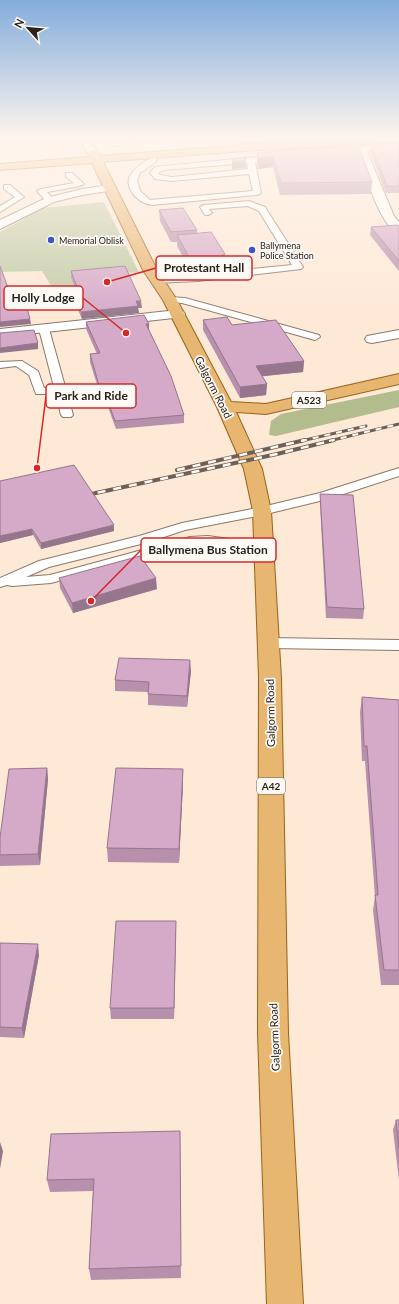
<svg xmlns="http://www.w3.org/2000/svg" width="399" height="1304" font-family="Lato,sans-serif">
  <style>
    .green { fill: #c2cba5 }
    .forest { fill: #b2bc8d }
    .lines { fill: none; stroke-linecap: round; stroke-linejoin: round }
    .service-casing { stroke: #8b7868; stroke-width: 2 }
    .minor-casing { stroke: #8b7868; stroke-width: 2 }
    .tertiary-casing { stroke: #8b7868; stroke-width: 2 }
    .primary-casing { stroke: #9a6316; stroke-width: 2 }
    .service { fill: #fff; fill-rule: evenodd }
    .minor { fill: #fff; fill-rule: evenodd }
    .tertiary { fill: #fff; fill-rule: evenodd }
    .primary { fill: #e7b671; fill-rule: evenodd }
    .rail-far1-casing { stroke: #6d6056; stroke-width: 3 }
    .rail-casing { stroke: #6d6056; stroke-width: 4 }
    .rail-far1 { stroke: #fdf9f5; stroke-width: 2; stroke-dasharray: 6; stroke-linecap: butt }
    .rail { stroke: #fdf9f5; stroke-width: 2.5; stroke-dasharray: 8; stroke-linecap: butt }
    .wall { fill: #b791ac }
    .shaded-wall { fill: #95768c }
    .building { fill: #d5a9c8; stroke: #95768c }
    .poi-dot { fill: #3d54c7; stroke: #fdf9f5; stroke-width: 1.5 }
    .labels { text-anchor: middle; dominant-baseline: central; stroke-width: 3.5; stroke-linejoin: round; paint-order: stroke }
    .far-poi-label { font-size: 9px; fill: #2a221c; stroke: #fdf9f5; text-anchor: start }
    .shield { fill: #fdf9f5; stroke: #69625d; stroke-width: 1 }
    .shield-label { font-size: 10px; font-weight: bold; fill: #2a221c }
    .street-label { font-size: 11px; fill: #2a221c; stroke: #fdf9f5 }
    .leader { fill: none; stroke: #d62828; stroke-width: 1.5 }
    .callout-dot { fill: #d62828; stroke: #fdf9f5; stroke-width: 1.5 }
    .callout { fill: #fdf9f5; stroke: #d62828; stroke-width: 1.5 }
    .callout-label { font-size: 12px; text-anchor: middle; font-weight: bold; fill: #2a221c }
  </style>
  <rect width="100%" height="100%" fill="#fee8d6"/>
  <path class="green" d="M104,202L139,272L71,278L77,292L56,294L42,271L0,272V232L43,208Z"/>
  <path class="forest" d="M399,390V407L276,436L269,435L271,421L281,414Z"/>
  <g class="lines">
    <defs>
      <path id="service" d="M127,140H137C130,145 112,148 104,143L108,141Z
        M277,155H280V159L255,162L261,193L257,195L152,205C140,204 126,191 129,178C132,170 145,160 153,158H156V162L140,173L137,180L140,191L150,200L253,191L249,174L172,181L155,179L150,173L155,167L164,166ZM247,163L248,169L172,177L160,175L158,173L164,170Z
        M66,173H72L84,184L80,186L47,192L54,200L50,202H47L37,191L41,189L74,183L66,177Z
        M4,185H10L24,197L0,212V206L15,197L4,189Z
        M249,201L265,207L303,267L301,269L198,281L154,283L152,281L157,278L292,265L259,211L248,206L209,209L212,213L208,215H205L200,207L204,205Z
        M170,297L185,298L319,335L320,337L315,340L182,303L167,302L165,300Z
        M44,326L49,329L73,415L71,417H63L61,415L56,394H36L29,375L16,366L0,368V362L22,361L38,371L44,388L54,387L39,329Z
        M399,468V476L328,499L262,515L185,530L149,542L49,567L26,577L50,575L190,537L208,536L265,544L270,545L272,548L270,551L265,552L208,544L191,545L51,583L12,586L7,585L0,587V578L39,561L139,536L182,523L262,507L320,493Z
        M269,638L399,640V650L269,648L264,646L262,643L264,640Z"/>
      <path id="minor" d="M399,143V149L369,151L368,154L394,216L399,222V233C380,228 365,172 358,154L361,146Z
        M110,185L114,186L116,188L114,190L82,195L54,202L0,229V220L46,198L82,189Z
        M178,310L183,311L185,314L183,317L0,337V329Z
        M399,330V338L372,343L367,342L365,339L367,336Z"/>
      <path id="tertiary" d="M79,140H89L98,153L97,155H89Z"/>
      <path id="primary" d="M334,140H391L386,143L269,149L103,162L157,270L177,300L231,402L266,404L399,374V384L266,414L236,412L262,469L271,511L281,678L288,1033L303,1304H267L258,1033L259,678L253,511L244,469L217,407L163,300L143,270L92,163L0,170V164L89,157L88,153L93,150L97,151L100,156L269,143Z"/>
    </defs>
    <use href="#service" class="service-casing"/>
    <use href="#minor" class="minor-casing"/>
    <use href="#tertiary" class="tertiary-casing"/>
    <use href="#primary" class="primary-casing"/>
    <use href="#service" class="service"/>
    <use href="#minor" class="minor"/>
    <use href="#tertiary" class="tertiary"/>
    <use href="#primary" class="primary"/>
    <defs>
      <path id="rail-far1" d="M301,441L366,426
        M329,441L399,424"/>
      <path id="rail" d="M177,470L305,440
        M82,496L277,454L334,440"/>
    </defs>
    <use href="#rail-far1" class="rail-far1-casing"/>
    <use href="#rail" class="rail-casing"/>
    <use href="#rail-far1" class="rail-far1"/>
    <use href="#rail" class="rail"/>
  </g>
  <path class="wall" d="M242,140H329L242,144Z
    M399,144V193H386L370,152L371,145Z
    M257,153L372,182L371,194L280,195L273,167L258,169L257,163Z
    M159,210L197,230V233L224,265H223V267L190,270L177,246V242H171L160,221Z
    M399,226V271L370,235L371,227Z
    M71,271L142,308H138L139,313L82,319L77,308L76,301L80,300L71,278Z
    M203,320L232,325L304,361L303,372L262,376L267,384L266,395L240,398L203,330Z
    M86,322L149,331L184,415V423L116,429L108,407H104L90,362V354H97L86,329Z
    M0,481L114,531L41,549L33,535L0,543Z
    M320,494L364,609L363,619L326,618L320,504Z
    M59,578L157,589L73,613L60,588Z
    M191,671L187,707L148,705V692L115,691V680Z
    M362,697L399,700V985H381L373,910L375,897L365,761H362L360,712Z
    M47,768L48,779L40,865L0,866V838Z
    M183,769V784L179,863L108,862L107,848Z
    M176,921L174,1019H111L110,1008Z
    M0,943L39,955L24,1038L0,1037Z
    M396,1120H399V1180L393,1130Z
    M180,1131L181,1278L91,1280L89,1269L93,1191L50,1192L47,1180Z"/>
  <path class="shaded-wall" d="M273,157V167L258,169V158Z
    M246,160V168L232,169V162Z
    M225,254L224,265H223V267L190,270V259Z
    M136,301H141L142,308H138L139,313L82,319L81,312Z
    M30,319L31,324L0,327V322Z
    M146,324H149V331Z
    M38,343V349L0,353V348Z
    M304,361L303,372L256,377V366Z
    M267,384L266,395L240,398V387Z
    M103,399H107L108,407H104Z
    M114,525V531L41,549V543Z
    M32,529L33,535L0,543V536Z
    M156,578L157,589L73,613L72,603Z
    M190,660L191,671L187,707V696Z
    M47,768L48,779L40,865L38,854Z
    M183,769V784L179,863V849Z
    M176,921V932L174,1019V1008Z
    M38,944L39,955L24,1038L22,1028Z
    M0,1142L3,1151L0,1169Z"/>
  <path class="building" d="M399,144V186H387L371,145Z
    M359,147L372,182L281,183L273,157L258,158L257,153L296,149Z
    M246,157V160L232,162L233,159Z
    M183,208L197,230L171,232L159,210Z
    M397,225L399,226V261L371,227Z
    M211,232L225,254L222,255L223,256L190,259L177,235Z
    M0,266L16,309L27,308L30,319L0,322Z
    M125,266L141,301H136L138,306L81,312L76,301L82,300L71,271Z
    M144,315L149,324H146L171,376L184,415L115,421L107,399H103L90,354L100,353L86,322Z
    M227,317L232,325L276,320L304,361L256,366L267,384L240,387L203,320Z
    M34,330L38,343L0,348V333Z
    M74,465L114,525L41,543L32,529L0,536V481Z
    M320,494L353,495L364,609L327,607Z
    M140,556L156,578L72,603L59,578Z
    M119,658L190,660L187,696L148,694L149,682L115,680Z
    M362,697L399,700V970H384L375,895H378L367,746H364Z
    M47,768L38,854L0,855V838L9,769Z
    M116,768L183,769L179,849L107,848Z
    M116,921H176L174,1008H110Z
    M0,943L38,944L22,1028L0,1027Z
    M396,1120H399V1148Z
    M180,1131L181,1266L89,1269L94,1179L47,1180L51,1134Z"/>
  <linearGradient id="sky" x2="0" y2="1"><stop stop-color="#83addc"/><stop offset="0.43" stop-color="#fff5ed"/><stop offset="1" stop-color="#fff5ed" stop-opacity="0"/></linearGradient>
  <rect width="399" height="322" fill="url(#sky)"/>
  <g class="poi-dot">
    <circle cx="51" cy="240" r="4"/>
    <circle cx="252" cy="250" r="4"/>
  </g>
  <g class="labels">
    <g class="far-poi-label">
      <text x="59" y="240">Memorial Oblisk</text>
      <text x="260" y="245">Ballymena<tspan x="260" dy="10">Police Station</tspan></text>
    </g>
    <g class="shield">
      <rect x="292" y="392" width="34" height="16" rx="3"/>
      <rect x="257" y="778" width="28" height="16" rx="3"/>
    </g>
    <g class="shield-label">
      <text x="309" y="400">A523</text>
      <text x="271" y="786">A42</text>
    </g>
    <g class="street-label">
      <text transform="translate(214 387) rotate(63)">Galgorm Road</text>
      <text transform="translate(270 713) rotate(-91)">Galgorm Road</text>
      <text transform="translate(274 1037) rotate(-92)">Galgorm Road</text>
    </g>
  </g>
  <path class="leader" d="M107 282L156 268M126 333L83 298M37 468L46 396M91 601L141 550"/>
  <g class="callout-dot">
    <circle cx="107" cy="282" r="4"/>
    <circle cx="126" cy="333" r="4"/>
    <circle cx="37" cy="468" r="4"/>
    <circle cx="91" cy="601" r="4"/>
  </g>
  <g class="callout">
    <rect x="156" y="256" width="96" height="24" rx="4"/>
    <rect x="4" y="286" width="79" height="24" rx="4"/>
    <rect x="46" y="384" width="90" height="24" rx="4"/>
    <rect x="141" y="538" width="135" height="24" rx="4"/>
  </g>
  <g class="callout-label">
    <text x="204" y="272">Protestant Hall</text>
    <text x="43" y="302">Holly Lodge</text>
    <text x="91" y="400">Park and Ride</text>
    <text x="208" y="554">Ballymena Bus Station</text>
  </g>
  <g transform="translate(28 28) rotate(297)" stroke="#fdf9f5" stroke-width="3" paint-order="stroke">
  <path d="M0-3L7 15L0 10L-7 15Z" fill="#2a221c"/>
  <text y="-6" font-size="11" font-weight="bold" text-anchor="middle" fill="#2a221c">N</text>
  </g>
</svg>
